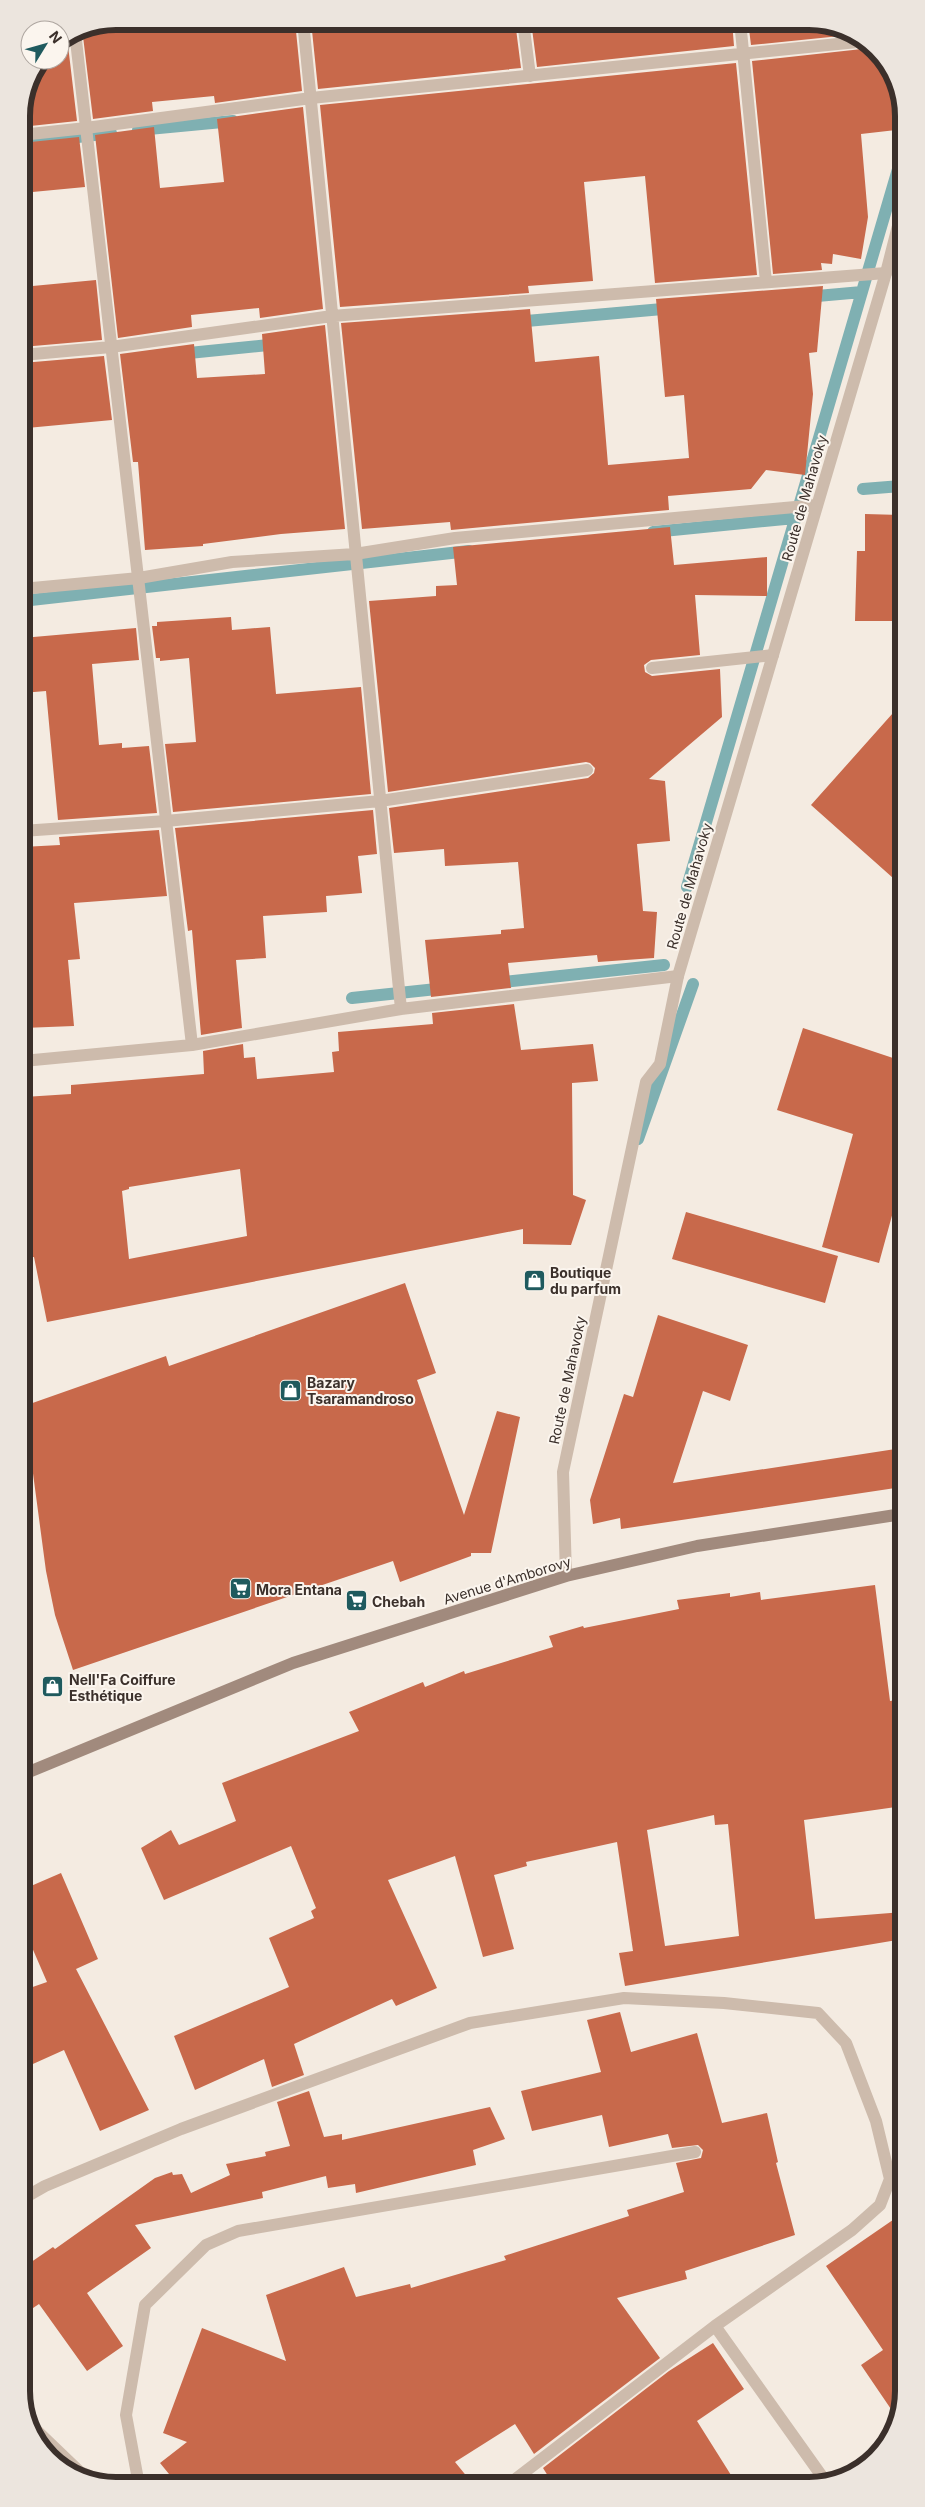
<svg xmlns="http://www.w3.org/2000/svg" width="925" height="2507" font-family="Inter,sans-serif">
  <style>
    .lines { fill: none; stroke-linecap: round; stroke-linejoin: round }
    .stream { stroke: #7fb0b2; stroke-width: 12 }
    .building { fill: #c8694b; fill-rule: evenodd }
    .service { stroke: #cdbbac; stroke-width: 12 }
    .minor { stroke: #cdbbac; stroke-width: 12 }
    .tertiary { stroke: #cdbbac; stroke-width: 12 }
    .secondary { stroke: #a18a7d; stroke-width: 12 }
    .labels { text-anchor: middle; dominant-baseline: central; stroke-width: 4; stroke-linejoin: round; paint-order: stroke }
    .street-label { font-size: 14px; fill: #3b302b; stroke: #fbf5ee }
    .poi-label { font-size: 14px; font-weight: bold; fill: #3b302b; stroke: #fbf5ee; text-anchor: start }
    .rim { fill: none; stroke: #3b302b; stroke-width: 6 }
  </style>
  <rect width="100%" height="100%" fill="#f4ebe1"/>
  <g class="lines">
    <path class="stream" d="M138,130L233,121
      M36,142L111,133
      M806,297L862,292
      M515,322L674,308
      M179,354L278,344
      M863,489L901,486
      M653,532L795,518
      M22,601L469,551
      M687,887L901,159
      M493,983L664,965
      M352,998L446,988
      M638,1139L693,984"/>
  </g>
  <path class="building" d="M116,21H295L302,91L215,103L214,96L152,102L153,111L93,119L82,28Z
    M311,21H515L521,68L318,89Z
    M531,21H732L734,46L537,67Z
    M748,21H815L850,35L751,45Z
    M67,37L77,121L21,127V111L44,60H60V42Z
    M871,48L891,77L896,130L861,134L868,217L861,259L833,254L832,264L821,263L822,270L773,274L752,61Z
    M736,63L757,275L655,283L645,176L584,182L593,281L528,286L529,293L340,307L320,105Z
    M303,107L323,309L260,318L259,308L191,315L192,327L118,338L95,135L154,127L160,188L224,182L217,119Z
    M79,137L85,187L22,193L21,143Z
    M96,280L102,340L22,347V287Z
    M823,286L817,352L809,353L813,394L805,475L766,470L751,489L668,496L669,510L451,530L450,522L362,529L341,323L530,309L535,362L599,356L608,465L689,458L684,395L665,397L656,299Z
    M325,325L345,529L281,534L203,544V546L145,550L138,462H133L120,354L194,344L197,378L265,374L262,334Z
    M104,356L112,420L27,428L22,363Z
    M865,514L901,515V621H855L857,551H865Z
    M670,527L674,565L767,557V596L695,595L700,655L651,660L644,665L645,672L652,676L720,669L722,717L649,779L665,781L670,841L637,844L643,911L657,912L654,958L598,962L597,955L508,963L511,988L431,997L425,940L501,934V930L524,928L518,862L445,866L444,849L394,853L389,808L588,778L594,773L595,768L590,763L586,762L388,792L369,601L436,596V586L457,585L453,547Z
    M231,617L232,630L270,627L276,694L361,687L371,794L173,812L165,744L196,742L189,658L160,661V658H156L152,626H157V622Z
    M136,628L139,660L92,664L99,745L122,743V748L149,746L157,813L58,820L46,691L22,693V638Z
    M901,704L902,886L811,805Z
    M373,810L377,854L358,856L362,893L326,896L327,912L263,916L266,958L236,960L242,1028L201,1035L192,930L188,931L175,828Z
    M159,830L167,896L74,903L80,959L68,960L74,1026L23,1028V968L30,967L22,890V847L60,845L59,837Z
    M514,1004L521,1050L593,1044L598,1081L572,1083L573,1195L586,1200L571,1245L523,1244V1229L47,1322L34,1257L23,1258V1173L30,1172L24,1097L71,1094V1085L204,1074L203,1051L243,1044L244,1058L255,1057L257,1079L334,1072L332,1052L339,1051L338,1032L433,1024L432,1013ZM240,1169L247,1236L129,1259L122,1191L129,1189V1187Z
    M803,1028L902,1061V1179L879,1263L822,1247L853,1134L777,1110Z
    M686,1212L838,1256L825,1303L672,1259Z
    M405,1283L436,1373L417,1380L464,1515L497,1411L520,1417L491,1553H471V1556L400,1582L393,1561L73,1670L55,1615L46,1571L24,1406L166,1356L169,1366Z
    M658,1315L748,1345L730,1401L703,1391L673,1483L902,1448V1487L621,1529L620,1518L593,1524L590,1500L624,1394L633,1397Z
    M875,1585L890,1701L903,1699V1806L804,1820L815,1919L903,1912V1939L625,1986L619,1953L633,1951L617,1842L526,1862L527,1866L494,1875L514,1949L483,1957L455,1856L388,1880L437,1988L396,2006L392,1999L294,2044L304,2075L272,2087L264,2059L195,2090L174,2036L289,1987L269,1938L314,1918L311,1911L316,1908L291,1846L164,1900L141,1848L171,1830L179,1845L236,1821L222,1783L359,1731L349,1712L423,1682L425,1687L464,1671L465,1674L553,1647L549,1636L583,1626L584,1628L679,1609L677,1600L730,1593V1597L760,1592L761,1600ZM714,1815L715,1825L728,1824L739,1936L665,1946L647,1830Z
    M61,1873L98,1959L76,1969L149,2110L100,2131L64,2050L24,2068V1990L47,1982L24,1929V1889Z
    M620,2012L631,2052L697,2033L722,2123L767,2113L778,2162L776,2163L795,2235L685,2271L687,2279L617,2298L660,2358L534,2454L515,2424L455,2462L473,2484L178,2485L160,2463L187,2442L163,2433L202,2328L286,2361L266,2295L344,2267L356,2297L410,2284L411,2288L506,2260L504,2256L629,2216L627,2210L684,2192L676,2163L701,2158L703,2150L698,2145L672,2148L668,2134L609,2147L602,2115L532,2131L521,2091L601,2072L587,2020Z
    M309,2091L324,2137L342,2134V2140L490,2107L505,2139L473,2150L476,2165L356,2193L355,2184L328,2188L326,2176L262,2192L263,2198L135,2225L151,2248L87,2293L123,2346L87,2371L39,2304L24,2314V2267L53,2247L55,2249L155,2178L172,2172L173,2175L182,2174L191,2193L230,2175L226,2164L266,2156L265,2152L290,2146L277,2102Z
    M903,2213L904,2391L895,2415L861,2365L883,2350L826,2266Z
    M713,2343L744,2389L697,2421L736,2483L553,2484L543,2468L669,2371Z"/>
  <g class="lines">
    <path class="service" d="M652,668L773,655"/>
    <path class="minor" d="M303,21L401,1009
      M523,21L530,76
      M740,21L766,282
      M75,32L192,1045
      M21,135L86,128L311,98L867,41
      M22,355L111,347L332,316L886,273
      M22,589L139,578L232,562L355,554L455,538L817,505
      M22,831L166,821L380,801L587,770
      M23,1061L192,1045L401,1009L678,976
      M24,2198L45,2186L181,2129L470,2023L624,1998L724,2003L818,2013L846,2043L876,2121L890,2179L880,2205L852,2230L715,2326L509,2484
      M715,2326L826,2482
      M31,2425L80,2472L114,2486
      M139,2485L126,2415L145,2305L206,2245L238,2231L695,2152"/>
    <path class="tertiary" d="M566,1576L563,1472L646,1082L660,1064L678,976L886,273L901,214"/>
    <path class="secondary" d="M24,1774L293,1663L566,1576L697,1546L902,1514"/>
  </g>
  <defs>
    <symbol id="shop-square" viewBox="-11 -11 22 22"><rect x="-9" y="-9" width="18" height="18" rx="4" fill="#1f5a5e" stroke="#fbf5ee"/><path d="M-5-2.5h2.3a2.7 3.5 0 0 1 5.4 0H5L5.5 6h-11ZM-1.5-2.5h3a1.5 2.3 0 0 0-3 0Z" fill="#fff"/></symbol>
    <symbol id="supermarket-square" viewBox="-11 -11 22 22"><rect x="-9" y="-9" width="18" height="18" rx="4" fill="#1f5a5e" stroke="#fbf5ee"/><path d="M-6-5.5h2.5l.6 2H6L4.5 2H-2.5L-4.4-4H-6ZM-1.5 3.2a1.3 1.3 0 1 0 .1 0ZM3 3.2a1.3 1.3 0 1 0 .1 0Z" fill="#fff"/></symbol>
  </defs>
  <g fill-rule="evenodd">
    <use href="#shop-square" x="522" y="1268" width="25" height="25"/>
    <use href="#shop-square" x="278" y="1378" width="25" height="25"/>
    <use href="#supermarket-square" x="228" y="1576" width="25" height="25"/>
    <use href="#supermarket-square" x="344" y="1588" width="25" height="25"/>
    <use href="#shop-square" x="40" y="1674" width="25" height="25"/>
  </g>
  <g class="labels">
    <g class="street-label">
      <text transform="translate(804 498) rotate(-74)">Route de Mahavoky</text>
      <text transform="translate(689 886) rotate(-74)">Route de Mahavoky</text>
      <text transform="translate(567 1380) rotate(-78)">Route de Mahavoky</text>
      <text transform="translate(507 1580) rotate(-17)">Avenue d'Amborovy</text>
    </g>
    <g class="poi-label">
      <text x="550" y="1272">Boutique<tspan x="550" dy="16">du parfum</tspan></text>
      <text x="307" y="1382">Bazary<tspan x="307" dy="16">Tsaramandroso</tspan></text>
      <text x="256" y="1589">Mora Entana</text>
      <text x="372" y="1601">Chebah</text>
      <text x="69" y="1679">Nell'Fa Coiffure<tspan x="69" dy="16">Esthétique</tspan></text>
    </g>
  </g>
  <path d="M0 0H925V2507H0ZM116 30H809A86 86 0 0 1 895 116V2391A86 86 0 0 1 809 2477H116A86 86 0 0 1 30 2391V116A86 86 0 0 1 116 30Z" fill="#ece5de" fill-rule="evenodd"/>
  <path class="rim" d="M116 30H809A86 86 0 0 1 895 116V2391A86 86 0 0 1 809 2477H116A86 86 0 0 1 30 2391V116A86 86 0 0 1 116 30Z"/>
  <g transform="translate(45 45) rotate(53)"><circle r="24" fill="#fbf5ee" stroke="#aea6a0"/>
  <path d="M0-4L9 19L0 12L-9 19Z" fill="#1f5a5e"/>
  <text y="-8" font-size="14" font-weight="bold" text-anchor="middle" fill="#3b302b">N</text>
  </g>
</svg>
